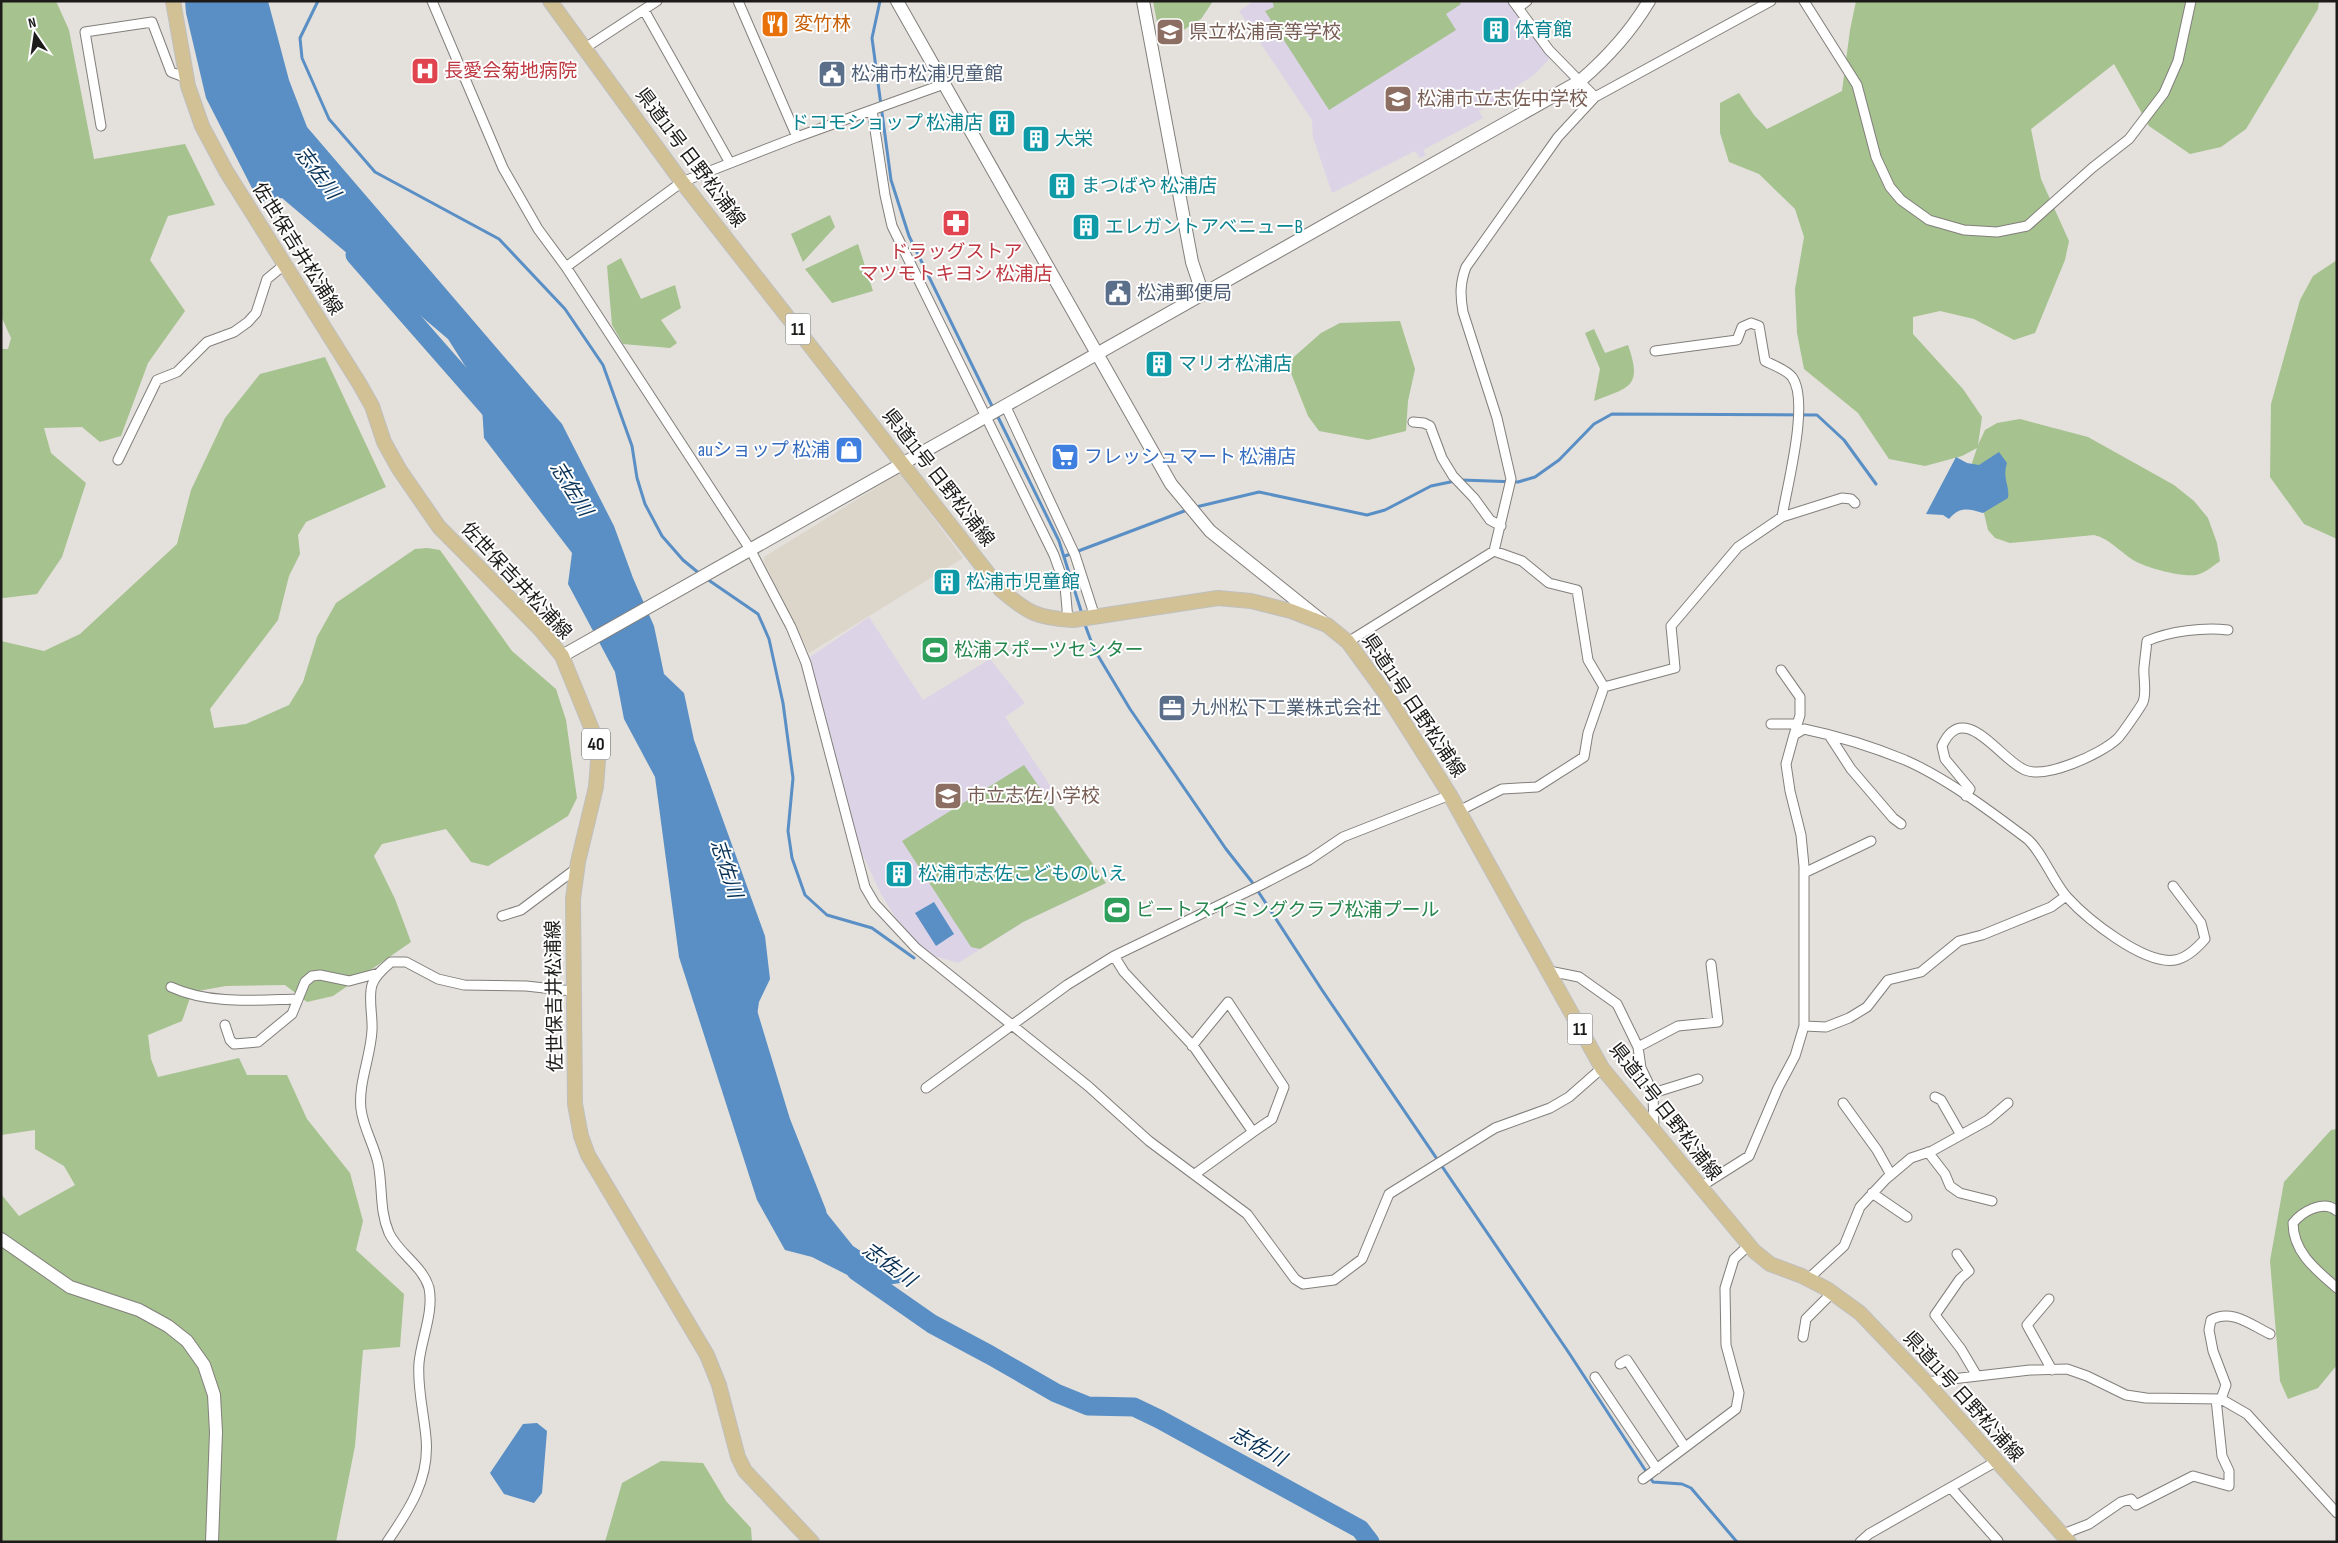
<svg xmlns="http://www.w3.org/2000/svg" width="2338" height="1543" font-family="'Sofia Sans Condensed','Noto Sans JP',sans-serif">
  <style>
    .built { fill: #dcd5c9 }
    .education { fill: #dcd3e7 }
    .green { fill: #a5c28f }
    .water { fill: #598fc5 }
    .lines { fill: none; stroke-linecap: round; stroke-linejoin: round }
    .stream { stroke: #598fc5; stroke-width: 3 }
    .river { stroke: #598fc5; stroke-width: 19 }
    .street-casing { stroke: #827f7b; stroke-width: 11 }
    .secondary-casing { stroke: #827f7b; stroke-width: 14 }
    .primary-casing { stroke: #bfbfbf; stroke-width: 16 }
    .street { stroke: #fff; stroke-width: 9 }
    .secondary { stroke: #fff; stroke-width: 12 }
    .primary { stroke: #d1c195; stroke-width: 14 }
    .labels { text-anchor: middle; dominant-baseline: central; stroke-width: 4; stroke-linejoin: round; paint-order: stroke }
    .shield { fill: #fff; stroke: #605f5f; stroke-width: 1 }
    .shield-label { font-size: 18px; font-weight: bold; fill: #1c1b1a }
    .food-label { font-size: 19px; fill: #c56008; stroke: #fff; text-anchor: start }
    .culture-label { font-size: 19px; fill: #0d838f; stroke: #fff; text-anchor: start }
    .education-label { font-size: 19px; fill: #785e54; stroke: #fff; text-anchor: start }
    .health-label { font-size: 19px; fill: #be3a42; stroke: #fff; text-anchor: start }
    .service-label { font-size: 19px; fill: #4e5e75; stroke: #fff; text-anchor: start }
    .street-label { font-size: 19px; fill: #1c1b1a; stroke: #fff }
    .shop-label { font-size: 19px; fill: #366cbe; stroke: #fff; text-anchor: end }
    .leisure-label { font-size: 19px; fill: #27864d; stroke: #fff; text-anchor: start }
    .water-label { font-size: 20px; font-style: italic; fill: #083155; stroke: #fff }
  </style>
  <rect width="100%" height="100%" fill="#e4e0dc"/>
  <path class="built" d="M900,473L963,558L809,653L764,562V557Z"/>
  <path class="education" d="M1254,1H1507L1550,58L1534,75L1479,111L1483,118L1423,150L1426,155L1420,158L1415,151L1332,193L1313,137L1312,120L1239,11Z
    M869,617L923,700L990,659L1025,703L1005,717L1051,787L1052,804L1106,883L1023,922L958,963L934,956L918,943L896,918L882,896L859,847L823,709L810,657Z"/>
  <path class="green" d="M1,1H56L69,30L94,159L185,144L215,205L168,216L150,260L185,311L148,363L121,436L100,442L82,427L44,428L51,453L86,483L62,557L37,594L4,598L1,597V349H8L11,338L1,316Z
    M1153,1H1213L1201,19L1161,44Z
    M1272,1H1459L1461,4L1446,14L1456,30L1329,110L1265,11L1274,7Z
    M1856,1H2319L2318,9L2246,129L2221,147L2190,154L2149,126L2114,64L2031,129L2041,179L2069,241L2065,260L2035,333L2014,340L1974,319L1940,311L1913,317V334L1963,389L1982,417L1978,445L1985,430L1997,423L2020,419L2088,437L2174,485L2194,501L2208,518L2217,543L2220,561C2213,566 2205,573 2196,575C2181,577 2146,568 2133,560C2119,551 2110,539 2094,535L2010,543L1995,538L1988,530L1972,463L1977,448L1962,456L1925,466L1889,459L1858,413L1804,369L1797,333L1795,289L1804,237L1795,209L1759,174L1729,162L1720,133V103L1739,93L1754,115L1767,129L1842,91L1850,30Z
    M830,215L835,227L803,262L791,234Z
    M858,244L873,291L832,303L805,269Z
    M621,258L641,299L675,285L681,308L661,320L677,343L670,348L623,344L612,325L607,266Z
    M2337,260V539L2304,524L2270,477L2271,404L2300,300L2313,276Z
    M1400,321L1415,369L1408,401L1406,431L1368,440L1319,431L1308,416L1287,363L1321,333L1340,323Z
    M1594,329L1605,353L1628,345C1643,388 1629,387 1594,401L1600,369L1585,333Z
    M325,357L386,487L306,522L298,535L300,554L289,576L278,620L210,709L214,728L246,724L289,705L303,682L317,637L336,603L415,549L427,548L440,550L512,651L556,689L566,720L577,798L568,816L488,866L471,862L446,829L382,844L374,856L395,899L411,942L333,996L307,1002L285,985L226,986L192,992L182,1021L148,1035L151,1059L158,1077L239,1058L247,1075H287L307,1119L350,1173L363,1221L356,1250L404,1294L400,1347L363,1350L355,1446L336,1542H1V1194L19,1216L75,1185L64,1166L35,1149V1130L1,1135V641L44,651L80,634L177,544L191,490L225,418L260,374Z
    M1024,765L1106,883L1023,922L980,949L971,947L902,841Z
    M2337,1129V1365L2318,1388L2288,1399L2280,1381L2270,1261L2284,1182L2331,1130Z
    M661,1461L703,1463L726,1501L751,1528L752,1542H605L622,1483Z"/>
  <path class="water" d="M185,1H268L289,80L307,127L562,424L614,526L633,578L654,626L664,674L684,693L694,740L765,936L770,979L759,1002L752,1049L767,1100L800,1180L853,1246L908,1282L871,1287L812,1257L785,1250L757,1200L679,957L655,777L624,719L615,672L568,584L572,553L484,438L481,391L448,339L282,198L259,202L206,98L186,13Z
    M1999,452L2007,463C2002,479 2010,485 2008,498L1983,513C1969,509 1960,506 1949,519L1943,515L1926,514L1956,457L1967,463L1979,465Z
    M934,902L954,934L936,946L915,913Z
    M537,1423L547,1431L542,1493L534,1503L504,1494L490,1473L523,1424Z"/>
  <g class="lines">
    <path class="stream" d="M318,1L300,38L302,58L329,119L375,172L499,239L565,309L603,365L632,446L637,478L645,504L662,536L683,560L700,574
      M880,1L872,38L891,180L909,236L993,408
      M996,413L1059,541L1082,614
      M1461,480L1518,482L1535,477L1559,460L1594,424L1612,414L1817,415L1844,440L1876,484
      M1196,507L1259,492L1367,515L1385,510L1431,486L1455,481
      M1065,556L1187,510
      M707,579L758,614L769,639L783,703L793,778L788,831L792,858L805,895L827,915L872,928L914,958
      M1084,622L1094,649L1130,709L1226,849L1252,882L1322,990L1569,1353L1653,1482L1682,1484L1691,1488L1737,1542"/>
    <path class="river" d="M355,255L497,417
      M747,1010L781,1122L817,1213
      M856,1271L932,1324L990,1355L1056,1393L1088,1406L1134,1407L1159,1419L1360,1529L1370,1542"/>
    <defs>
      <path id="street" d="M432,1L503,168L538,229L566,267
        M738,1L797,137
        M1513,1L1549,50L1595,97
        M1804,1L1857,85L1876,157L1890,187L1901,200L1929,220L1964,230L1997,232L2027,226L2092,168L2129,139L2164,93L2178,61L2191,1
        M1518,8L1527,1
        M644,10L730,163
        M585,48L657,1
        M944,84L797,137L682,182L566,267L750,549L791,627L806,663L865,887L875,904L916,948L1088,1086L1149,1141L1247,1214L1295,1279L1303,1284L1334,1280L1362,1259L1389,1194L1495,1128L1550,1108L1569,1097L1602,1068
        M872,110L885,195L892,226L1054,555L1065,586L1068,620
        M101,126L85,32L152,22L171,72L187,78
        M1006,407L1075,555L1095,617
        M1413,422L1424,423L1430,426L1442,458L1453,476L1474,498L1490,520L1501,526
        M118,460L157,380L177,372L207,342L234,332L248,322L256,313L267,279L284,265
        M1782,517L1842,498L1851,499L1855,503
        M1494,551L1511,479L1497,418L1463,312C1460,295 1460,283 1466,267L1558,137L1595,97L1771,1
        M1348,642L1494,551L1522,561L1549,583L1577,590L1588,660L1604,687L1588,733L1584,757L1537,787L1502,789L1459,811
        M1781,670L1800,697V715L1794,735
        M1604,687L1675,668L1671,626L1738,547L1782,517C1787,486 1810,401 1792,377C1787,370 1773,365 1765,361L1759,326L1751,323L1742,327L1737,340L1655,351
        M1771,724H1797
        M1829,735L1851,769L1893,818L1901,824
        M1966,796L1970,789L1945,759L1942,746C1964,698 2000,760 2025,770C2046,779 2101,754 2117,739C2120,737 2142,705 2143,702C2147,692 2143,677 2144,667C2145,658 2146,650 2147,641C2170,631 2204,627 2228,630
        M1804,873L1871,841
        M502,916L521,910L577,868
        M1114,956L1124,972L1194,1047L1253,1132L1195,1174
        M1549,971L1579,977L1617,1004L1638,1047L1641,1068L1653,1093L1654,1131
        M171,987C210,1005 257,1000 298,999
        M225,1025L230,1040L234,1044L258,1042L292,1014L305,982L312,976L320,975L349,981L379,973
        M1804,1026L1826,1027L1849,1018L1867,1007L1888,980L1921,972L1959,941L1982,935L2051,907L2066,896
        M1192,1046L1228,1002L1284,1087L1272,1119L1253,1132
        M1638,1047L1678,1026L1718,1022L1711,964
        M926,1088L1067,985L1114,956L1261,885L1309,860L1343,837L1450,795
        M1653,1093L1698,1079
        M1935,1097L1941,1100L1961,1135
        M1843,1103L1877,1150L1891,1175
        M1928,1152L1945,1174L1950,1186L1960,1193L1992,1201
        M1700,1187L1749,1156L1778,1088L1795,1056L1804,1026V866L1801,835L1790,791L1786,764L1794,735L1804,729C1838,736 1873,747 1905,760C1946,778 1990,811 2026,838C2041,849 2053,882 2067,897C2087,919 2144,965 2175,960C2187,958 2198,947 2205,939L2201,923L2173,886
        M1872,1193L1907,1217
        M2337,1211C2323,1199 2302,1212 2293,1223C2293,1252 2316,1270 2337,1288
        M1957,1254L1969,1271L1960,1279L1935,1315L1961,1349L1977,1376
        M1808,1279L1844,1246L1860,1207L1886,1179L1911,1158L1932,1151L1988,1120L2008,1103
        M2049,1299L2027,1325L2052,1370
        M1803,1337L1806,1319L1832,1293
        M1620,1364L1627,1360L1685,1447
        M1595,1377L1657,1469
        M1926,1382L2030,1370L2067,1369L2087,1376L2126,1395L2146,1398L2221,1399L2247,1414L2337,1513
        M2221,1399L2226,1385L2213,1351L2209,1330L2211,1320C2231,1308 2251,1325 2270,1334
        M1643,1479L1736,1409L1739,1393L1726,1345L1725,1288L1734,1259L1749,1245
        M1951,1488L1998,1541
        M2063,1534L2089,1524L2121,1502L2131,1499L2136,1505L2193,1476L2229,1486V1471L2222,1456L2216,1399
        M387,1542C409,1510 430,1479 426,1438C424,1413 417,1388 419,1363C421,1340 434,1312 429,1288C423,1266 399,1254 389,1233C379,1210 383,1187 378,1163C374,1145 363,1127 361,1109C358,1083 371,1056 372,1030C373,1017 368,998 372,985C375,975 384,968 391,962H406L438,979L464,985L526,986L572,991
        M1860,1542L1869,1534L1997,1461"/>
      <path id="secondary" d="M897,1L1171,484L1210,531L1322,621
        M1143,1L1192,262L1203,295
        M562,656L1580,81C1608,57 1630,33 1649,1
        M1,1239L70,1287L139,1310L168,1326L187,1341L204,1365L214,1395L216,1432L212,1542"/>
      <path id="primary" d="M173,1L188,86L202,126L226,171L359,383L372,406L384,442L399,469L439,527L540,629L562,656L595,737L598,761L596,787L578,862L573,899L575,1104L581,1136L588,1155L707,1355L719,1385L738,1457L745,1471L812,1542
        M550,1L682,182L1001,590C1028,613 1037,618 1073,620L1218,598L1251,601L1291,611L1327,625L1348,642L1388,697L1450,795L1602,1068L1754,1251L1770,1264L1802,1276L1827,1289L1860,1313L1926,1382L2069,1542"/>
    </defs>
    <use href="#street" class="street-casing"/>
    <use href="#secondary" class="secondary-casing"/>
    <use href="#primary" class="primary-casing"/>
    <use href="#street" class="street"/>
    <use href="#secondary" class="secondary"/>
    <use href="#primary" class="primary"/>
  </g>
  <defs>
    <symbol id="restaurant-square" viewBox="-11 -11 22 22"><rect x="-9" y="-9" width="18" height="18" rx="4" fill="#e8710a" stroke="#fff"/><path d="M-5-6h1v4h1v-4h1v4h1v-4h1v5L-1.5 .5V6h-2V.5L-5-1ZM5-6V6H3V1.5H1.5Q1.5-4 5-6Z" fill="#fff"/></symbol>
    <symbol id="building-square" viewBox="-11 -11 22 22"><rect x="-9" y="-9" width="18" height="18" rx="4" fill="#0f9aa8" stroke="#fff"/><path d="M-4-6H4V6H1V3H-1V6H-4ZM-2.5-4.3h1.7v1.8h-1.7ZM.8-4.3h1.7v1.8H.8ZM-2.5-1h1.7V.8h-1.7ZM.8-1h1.7V.8H.8Z" fill="#fff"/></symbol>
    <symbol id="school-square" viewBox="-11 -11 22 22"><rect x="-9" y="-9" width="18" height="18" rx="4" fill="#8d6e63" stroke="#fff"/><path d="M0-5L7-2L0 1L-7-2ZM-4 1L0 2.5L4 1V4Q0 6-4 4Z" fill="#fff"/></symbol>
    <symbol id="hospital-square" viewBox="-11 -11 22 22"><rect x="-9" y="-9" width="18" height="18" rx="4" fill="#e0444e" stroke="#fff"/><path d="M-5-5h3v3.5h4V-5h3V5h-3V1.5h-4V5h-3Z" fill="#fff"/></symbol>
    <symbol id="civic-square" viewBox="-11 -11 22 22"><rect x="-9" y="-9" width="18" height="18" rx="4" fill="#5c6f8a" stroke="#fff"/><path d="M-.6-6.5H3V-4.5H.6V-3L4-1V1h2V6H-6V1h2V-1L-.6-3ZM-1.2 2.5V6h2.4V2.5Z" fill="#fff"/></symbol>
    <symbol id="pharmacy-square" viewBox="-11 -11 22 22"><rect x="-9" y="-9" width="18" height="18" rx="4" fill="#e0444e" stroke="#fff"/><path d="M-2-6h4v4h4v4h-4v4h-4v-4h-4v-4h4Z" fill="#fff"/></symbol>
    <symbol id="shop-square" viewBox="-11 -11 22 22"><rect x="-9" y="-9" width="18" height="18" rx="4" fill="#3f7fe0" stroke="#fff"/><path d="M-5-2.5h2.3a2.7 3.5 0 0 1 5.4 0H5L5.5 6h-11ZM-1.5-2.5h3a1.5 2.3 0 0 0-3 0Z" fill="#fff"/></symbol>
    <symbol id="supermarket-square" viewBox="-11 -11 22 22"><rect x="-9" y="-9" width="18" height="18" rx="4" fill="#3f7fe0" stroke="#fff"/><path d="M-6-5.5h2.5l.6 2H6L4.5 2H-2.5L-4.4-4H-6ZM-1.5 3.2a1.3 1.3 0 1 0 .1 0ZM3 3.2a1.3 1.3 0 1 0 .1 0Z" fill="#fff"/></symbol>
    <symbol id="stadium-square" viewBox="-11 -11 22 22"><rect x="-9" y="-9" width="18" height="18" rx="4" fill="#2e9e5b" stroke="#fff"/><path d="M0-5a6.5 5 0 1 0 0 10a6.5 5 0 1 0 0-10ZM-3.5-1.8h7v3.6h-7Z" fill="#fff"/></symbol>
    <symbol id="office-square" viewBox="-11 -11 22 22"><rect x="-9" y="-9" width="18" height="18" rx="4" fill="#5c6f8a" stroke="#fff"/><path d="M-6-3h4V-5.5h4V-3h4V5H-6ZM-1-4.5V-3h2v-1.5ZM-6 0V1H6V0Z" fill="#fff"/></symbol>
  </defs>
  <g fill-rule="evenodd">
    <use href="#restaurant-square" x="759" y="8" width="32" height="32"/>
    <use href="#building-square" x="1480" y="14" width="32" height="32"/>
    <use href="#school-square" x="1154" y="16" width="32" height="32"/>
    <use href="#hospital-square" x="409" y="55" width="32" height="32"/>
    <use href="#civic-square" x="816" y="58" width="32" height="32"/>
    <use href="#school-square" x="1382" y="83" width="32" height="32"/>
    <use href="#building-square" x="986" y="107" width="32" height="32"/>
    <use href="#building-square" x="1020" y="123" width="32" height="32"/>
    <use href="#building-square" x="1046" y="170" width="32" height="32"/>
    <use href="#pharmacy-square" x="940" y="207" width="32" height="32"/>
    <use href="#building-square" x="1070" y="211" width="32" height="32"/>
    <use href="#civic-square" x="1102" y="277" width="32" height="32"/>
    <use href="#building-square" x="1143" y="348" width="32" height="32"/>
    <use href="#shop-square" x="833" y="434" width="32" height="32"/>
    <use href="#supermarket-square" x="1049" y="441" width="32" height="32"/>
    <use href="#building-square" x="931" y="566" width="32" height="32"/>
    <use href="#stadium-square" x="919" y="634" width="32" height="32"/>
    <use href="#office-square" x="1156" y="692" width="32" height="32"/>
    <use href="#school-square" x="932" y="780" width="32" height="32"/>
    <use href="#building-square" x="883" y="858" width="32" height="32"/>
    <use href="#stadium-square" x="1101" y="894" width="32" height="32"/>
  </g>
  <g class="labels">
    <g class="shield">
      <rect x="785.5" y="313.5" width="25" height="31" rx="4"/>
      <rect x="582" y="728.5" width="28" height="31" rx="4"/>
      <rect x="1567.5" y="1013.5" width="25" height="31" rx="4"/>
    </g>
    <g class="shield-label">
      <text x="798" y="329">11</text>
      <text x="596" y="744">40</text>
      <text x="1580" y="1029">11</text>
    </g>
    <g class="food-label">
      <text x="794" y="24">変竹林</text>
    </g>
    <g class="culture-label">
      <text x="1515" y="30">体育館</text>
      <text x="983" y="123" text-anchor="end">ドコモショップ 松浦店</text>
      <text x="1055" y="139">大栄</text>
      <text x="1081" y="186">まつばや 松浦店</text>
      <text x="1105" y="227">エレガントアベニューB</text>
      <text x="1178" y="364">マリオ松浦店</text>
      <text x="966" y="582">松浦市児童館</text>
      <text x="918" y="874">松浦市志佐こどものいえ</text>
    </g>
    <g class="education-label">
      <text x="1189" y="32">県立松浦高等学校</text>
      <text x="1417" y="99">松浦市立志佐中学校</text>
      <text x="967" y="796">市立志佐小学校</text>
    </g>
    <g class="health-label">
      <text x="444" y="71">長愛会菊地病院</text>
      <text x="956" y="252" text-anchor="middle">ドラッグストア<tspan x="956" dy="22">マツモトキヨシ 松浦店</tspan></text>
    </g>
    <g class="service-label">
      <text x="851" y="74">松浦市松浦児童館</text>
      <text x="1137" y="293">松浦郵便局</text>
      <text x="1191" y="708">九州松下工業株式会社</text>
    </g>
    <g class="street-label">
      <text transform="translate(690 158) rotate(53)">県道11号 日野松浦線</text>
      <text transform="translate(297 249) rotate(58)">佐世保吉井松浦線</text>
      <text transform="translate(938 478) rotate(52)">県道11号 日野松浦線</text>
      <text transform="translate(516 581) rotate(47)">佐世保吉井松浦線</text>
      <text transform="translate(1413 706) rotate(56)">県道11号 日野松浦線</text>
      <text transform="translate(555 996) rotate(-91)">佐世保吉井松浦線</text>
      <text transform="translate(1665 1112) rotate(52)">県道11号 日野松浦線</text>
      <text transform="translate(1963 1397) rotate(48)">県道11号 日野松浦線</text>
    </g>
    <g class="shop-label">
      <text x="830" y="450">auショップ 松浦</text>
      <text x="1084" y="457" text-anchor="start">フレッシュマート 松浦店</text>
    </g>
    <g class="leisure-label">
      <text x="954" y="650">松浦スポーツセンター</text>
      <text x="1136" y="910">ビートスイミングクラブ松浦プール</text>
    </g>
    <g class="water-label">
      <text transform="translate(317 173) rotate(53)">志佐川</text>
      <text transform="translate(571 489) rotate(58)">志佐川</text>
      <text transform="translate(726 869) rotate(72)">志佐川</text>
      <text transform="translate(889 1265) rotate(36)">志佐川</text>
      <text transform="translate(1258 1447) rotate(29)">志佐川</text>
    </g>
  </g>
  <rect width="2338" height="1543" fill="none" stroke="#1c1b1a" stroke-width="5"/>
  <g transform="translate(35 35) rotate(347)" stroke="#ffffff" stroke-width="4" paint-order="stroke">
  <path d="M0-4L9 19L0 12L-9 19Z" fill="#1c1b1a"/>
  <text y="-8" font-size="14" font-weight="bold" text-anchor="middle" fill="#1c1b1a">N</text>
  </g>
</svg>
